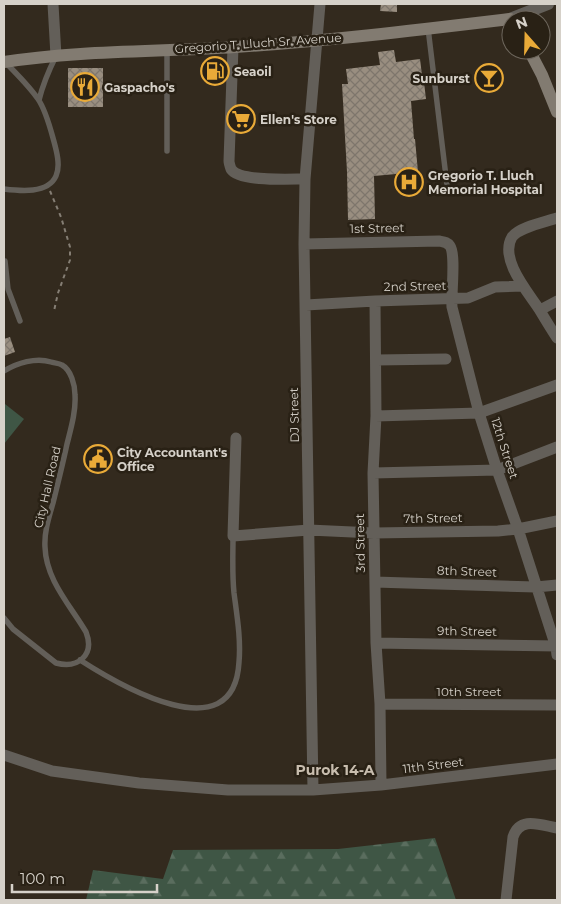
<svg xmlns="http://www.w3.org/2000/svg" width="561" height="904" font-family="Montserrat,sans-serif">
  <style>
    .green { fill: #3f5645 }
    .forest { fill: url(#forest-firs) }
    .building { fill: url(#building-cross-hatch) }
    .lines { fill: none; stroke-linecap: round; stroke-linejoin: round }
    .path { stroke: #857e74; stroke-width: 2; stroke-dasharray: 4 4; stroke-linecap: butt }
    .service { stroke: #635f59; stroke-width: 5.5 }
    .minor { stroke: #635f59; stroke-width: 11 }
    .tertiary { stroke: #635f59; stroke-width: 12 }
    .secondary { stroke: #827b71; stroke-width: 12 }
    .labels { text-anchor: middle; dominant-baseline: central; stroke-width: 5; stroke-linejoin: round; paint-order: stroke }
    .street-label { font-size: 12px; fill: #d6d1c9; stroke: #292115 }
    .poi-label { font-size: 12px; font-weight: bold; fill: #d6d1c9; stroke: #292115; text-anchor: start }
    .neighbourhood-label { font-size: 14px; font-weight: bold; fill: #c8bdae; stroke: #292115 }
  </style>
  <defs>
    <pattern id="forest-firs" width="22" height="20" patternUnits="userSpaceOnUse" patternTransform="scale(1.25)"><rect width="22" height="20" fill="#3f5645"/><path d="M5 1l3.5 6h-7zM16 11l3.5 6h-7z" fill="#5a6d5e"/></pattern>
    <pattern id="building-cross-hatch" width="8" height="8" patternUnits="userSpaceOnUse" patternTransform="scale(1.25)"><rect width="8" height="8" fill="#998e80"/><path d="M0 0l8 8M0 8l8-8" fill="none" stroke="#7e766c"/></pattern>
  </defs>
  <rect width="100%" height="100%" fill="#332a1e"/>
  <path class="green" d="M5,404L24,419L4,444V405Z"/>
  <path class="forest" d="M435,838L456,900H86L93,870L163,879L173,850L338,849Z"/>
  <path class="building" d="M381,4H397V12L380,11Z
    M394,50L396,62L420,59L422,75L423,74L426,99L411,101L414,139H415L418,172L374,176L375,219L348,220L347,172L342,84H348L346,69L380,65L378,52Z
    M68,68H103V107H68Z
    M10,337L15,352L4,356V339Z"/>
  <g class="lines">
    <path class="path" d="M50,191L61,217L70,247V260L58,293L54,311"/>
    <path class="service" d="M428,28L447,185
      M39,100C43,84 49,70 56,56
      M167,151V50
      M4,189C20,191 48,194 56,176C61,165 56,149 53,138C50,127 45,109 38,99C29,86 16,73 5,62
      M5,261L8,289L20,321
      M4,371C17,363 36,357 51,362C54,363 59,363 62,365C71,370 75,385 75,395C76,411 71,428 67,444C63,463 58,483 53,503C49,517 44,532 45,547C46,580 70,605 86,632C95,655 78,669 56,663L13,629L4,618
      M80,660C119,685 234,753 239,662C241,639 237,616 234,593C232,574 233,555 233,536"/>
    <path class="minor" d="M53,4L56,56
      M233,47L229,161C229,163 230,166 231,169C239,182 290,179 305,179
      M557,218C545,222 519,227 512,237C499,259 528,292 539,309C545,319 551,329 557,338
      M304,244L439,241C444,242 447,242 450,246C456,255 451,293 452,307L479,413L497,470L518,529L556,647L557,655
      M375,301L376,416L373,473L376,643L380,704L381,785
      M306,305L375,301L468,298L495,287L523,286
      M540,310L557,301
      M376,360L446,359
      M376,416L479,413L557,385
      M236,438L233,536L309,530L374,533L498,531L518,529L557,521
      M373,473L497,470L557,447
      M375,582L536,587L557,585
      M376,643L557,646
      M380,704L557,705
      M4,755L52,771L139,783L228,790H313L381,785L557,764
      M313,790L304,244L305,179L320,4
      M506,900L513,837C520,816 540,825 557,828"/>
    <path class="tertiary" d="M510,19L548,4"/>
    <path class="secondary" d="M529,50L542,75L557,112
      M4,62C80,50 158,52 235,47C327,41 418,30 510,19L511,21"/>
  </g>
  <defs>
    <symbol id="fuel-ring" viewBox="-11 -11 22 22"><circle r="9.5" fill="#292115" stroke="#e9aa38" stroke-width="1.5"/><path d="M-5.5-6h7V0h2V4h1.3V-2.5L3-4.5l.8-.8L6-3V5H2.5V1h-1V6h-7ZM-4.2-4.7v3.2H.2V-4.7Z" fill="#e9aa38"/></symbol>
    <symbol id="bar-ring" viewBox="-11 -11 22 22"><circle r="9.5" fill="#292115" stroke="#e9aa38" stroke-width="1.5"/><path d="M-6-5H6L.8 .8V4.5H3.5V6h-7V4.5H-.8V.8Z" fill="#e9aa38"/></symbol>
    <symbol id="restaurant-ring" viewBox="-11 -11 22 22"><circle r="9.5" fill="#292115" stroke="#e9aa38" stroke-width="1.5"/><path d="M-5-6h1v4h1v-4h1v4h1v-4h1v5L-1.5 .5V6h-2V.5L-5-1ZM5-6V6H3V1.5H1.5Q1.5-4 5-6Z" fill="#e9aa38"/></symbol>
    <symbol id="supermarket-ring" viewBox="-11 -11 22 22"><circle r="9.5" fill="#292115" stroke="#e9aa38" stroke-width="1.5"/><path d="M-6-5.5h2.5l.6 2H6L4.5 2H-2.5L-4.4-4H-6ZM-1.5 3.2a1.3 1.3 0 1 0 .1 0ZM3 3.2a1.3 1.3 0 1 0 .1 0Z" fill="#e9aa38"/></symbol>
    <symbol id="hospital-ring" viewBox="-11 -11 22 22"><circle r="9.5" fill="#292115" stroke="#e9aa38" stroke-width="1.5"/><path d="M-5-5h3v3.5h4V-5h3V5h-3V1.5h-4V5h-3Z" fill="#e9aa38"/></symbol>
    <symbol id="civic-ring" viewBox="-11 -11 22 22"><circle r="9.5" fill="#292115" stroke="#e9aa38" stroke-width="1.5"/><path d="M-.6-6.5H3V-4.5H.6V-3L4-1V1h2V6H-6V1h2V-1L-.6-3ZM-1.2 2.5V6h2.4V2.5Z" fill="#e9aa38"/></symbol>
  </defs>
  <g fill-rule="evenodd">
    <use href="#fuel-ring" x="199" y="55" width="32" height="32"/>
    <use href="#bar-ring" x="473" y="62" width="32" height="32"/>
    <use href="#restaurant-ring" x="69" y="71" width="32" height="32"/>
    <use href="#supermarket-ring" x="225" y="103" width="32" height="32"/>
    <use href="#hospital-ring" x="393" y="166" width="32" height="32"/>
    <use href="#civic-ring" x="82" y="443" width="32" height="32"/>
  </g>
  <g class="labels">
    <g class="street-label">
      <text transform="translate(258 43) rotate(-4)">Gregorio T. Lluch Sr. Avenue</text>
      <text transform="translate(377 228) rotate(-1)">1st Street</text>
      <text transform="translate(415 286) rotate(-1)">2nd Street</text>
      <text transform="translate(294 415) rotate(-91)">DJ Street</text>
      <text transform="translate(505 448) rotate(72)">12th Street</text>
      <text transform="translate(47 487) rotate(-77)">City Hall Road</text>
      <text transform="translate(433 518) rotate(-1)">7th Street</text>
      <text transform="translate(360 543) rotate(-91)">3rd Street</text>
      <text transform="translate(467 571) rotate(2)">8th Street</text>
      <text transform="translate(467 631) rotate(1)">9th Street</text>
      <text x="469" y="691">10th Street</text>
      <text transform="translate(433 765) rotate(-7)">11th Street</text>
    </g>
    <g class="poi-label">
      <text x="234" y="71">Seaoil</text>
      <text x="470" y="78" text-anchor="end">Sunburst</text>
      <text x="104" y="87">Gaspacho's</text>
      <text x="260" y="119">Ellen's Store</text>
      <text x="428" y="175">Gregorio T. Lluch<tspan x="428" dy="14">Memorial Hospital</tspan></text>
      <text x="117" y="452">City Accountant's<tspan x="117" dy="14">Office</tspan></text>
    </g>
    <g class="neighbourhood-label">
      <text x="335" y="770">Purok 14-A</text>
    </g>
  </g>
  <rect width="561" height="904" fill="none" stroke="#d6d1c9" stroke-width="10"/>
  <g transform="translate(526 35) rotate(340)"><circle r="24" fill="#292115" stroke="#6e675d"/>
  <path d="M0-4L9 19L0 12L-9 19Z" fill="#e9aa38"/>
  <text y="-8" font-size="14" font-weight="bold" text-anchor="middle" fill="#d6d1c9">N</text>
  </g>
  <path d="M12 884v8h145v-8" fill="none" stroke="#d6d1c9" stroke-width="2.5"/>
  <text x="20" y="884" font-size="15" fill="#d6d1c9" stroke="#292115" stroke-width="4" paint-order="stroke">100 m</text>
</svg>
